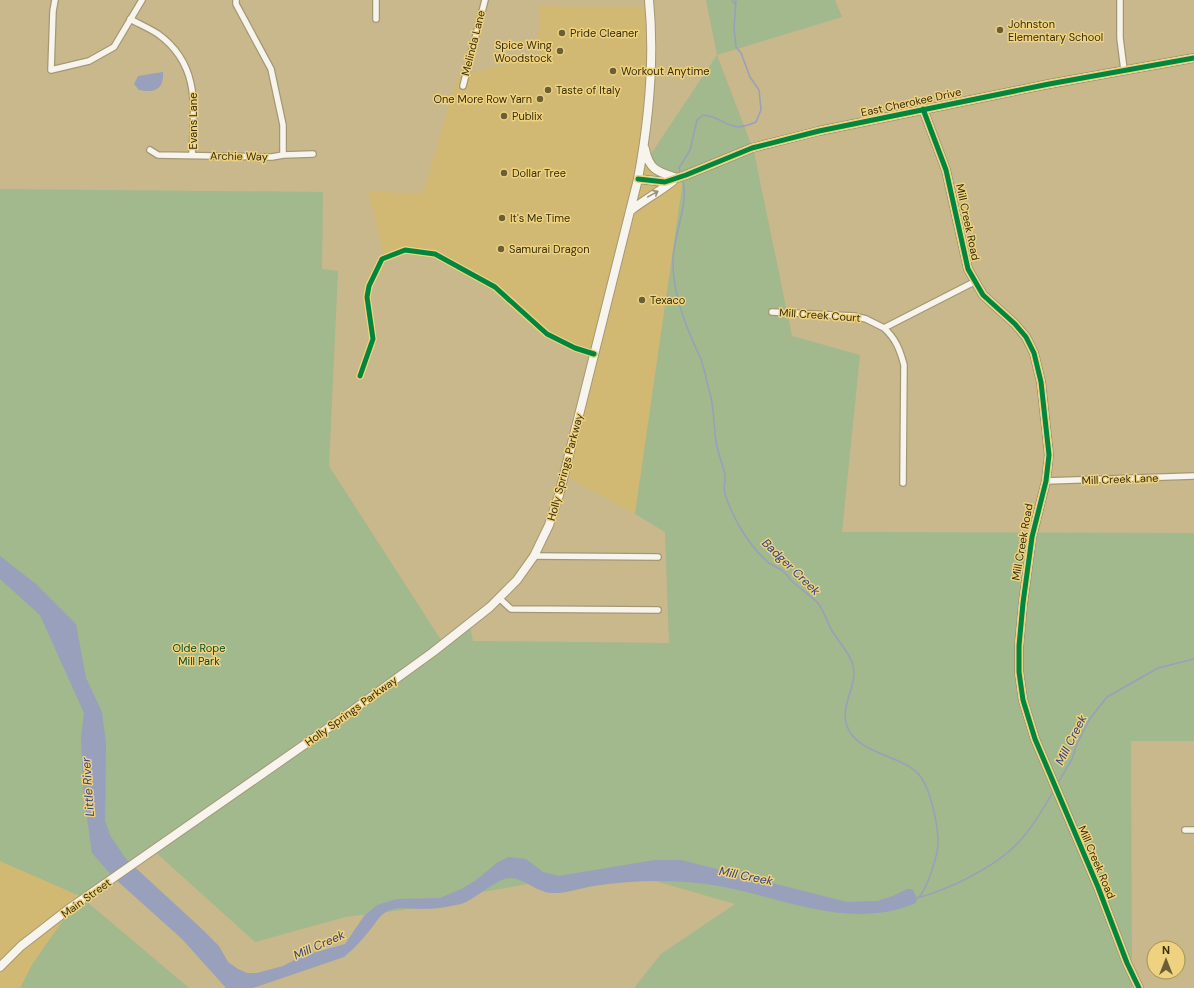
<svg xmlns="http://www.w3.org/2000/svg" width="1194" height="988" font-family="'DM Sans',sans-serif">
  <style>
    .built { fill: #d1b973 }
    .green { fill: #a2b88d }
    .water { fill: #98a0bb }
    .lines { fill: none; stroke-linecap: round; stroke-linejoin: round }
    .stream { stroke: #98a0bb; stroke-width: 1.5 }
    .street-casing { stroke: #a49874; stroke-width: 8 }
    .secondary-casing { stroke: #a49874; stroke-width: 10 }
    .street { stroke: #f7f4ee; stroke-width: 5.5 }
    .secondary { stroke: #f7f4ee; stroke-width: 8 }
    .cycleway-casing { stroke: #eed280; stroke-width: 8 }
    .cycleway { stroke: #00873e; stroke-width: 5 }
    .oneway { stroke: #98907c }
    .poi-dot { fill: #6a5e37; stroke: #eed280; stroke-width: 1.5 }
    .labels { text-anchor: middle; dominant-baseline: central; stroke-width: 3; stroke-linejoin: round; paint-order: stroke }
    .poi-label { font-size: 11px; fill: #382d09; stroke: #eed280; text-anchor: start }
    .street-label { font-size: 11px; fill: #382d09; stroke: #eed280 }
    .park-label { font-size: 11px; fill: #054c23; stroke: #eed280 }
    .water-label { font-size: 12px; font-style: italic; fill: #314187; stroke: #eed280 }
  </style>
  <rect width="100%" height="100%" fill="#c8b88c"/>
  <path class="built" d="M540,6L649,8L642,157L683,180L635,514L567,477L596,358L574,350L467,268L420,249L402,247L384,255L368,191L423,194L457,78L537,55Z
    M0,861L80,896L33,963L20,988H0Z"/>
  <path class="green" d="M706,0H835L842,17L717,55L754,152L792,336L860,355L842,532L1194,533V741H1131L1132,988H634L661,954L735,904L617,870L553,893L539,882L477,893L466,902L345,917L255,942L151,848L80,896L189,988H20L33,963L80,896L0,861V189L323,192L322,269L338,271L329,466L441,640H451L470,627L473,641L669,643L665,532L635,514L683,180L647,160L717,55Z"/>
  <path class="water" d="M163,72C164,90 154,93 139,90L134,84L138,76Z
    M0,556L36,584L76,624L86,678L102,712L106,743L105,821L111,837L126,859L203,930L219,946L228,962L238,969L247,973H257L283,966L302,956L345,944L364,916L377,905L397,899L440,898L461,889L475,881L498,862L509,857L526,859L543,872L559,876L655,860H681L847,902L877,901L893,896L907,889H912L917,898L916,903C850,931 785,898 719,886C678,879 635,880 594,886C580,888 566,894 552,893C535,892 523,877 509,878C496,879 476,899 461,904C448,907 435,909 422,909C410,909 399,906 388,911C379,915 376,923 370,930C362,940 354,949 344,957L253,988H226L182,939L114,878L92,853L83,789L81,738L84,713L40,615L0,579Z"/>
  <g class="lines">
    <path class="stream" d="M732,0L735,4
      M680,172L679,168L690,150L697,120L703,115C727,117 727,135 756,122L761,110L759,90L750,77L741,53L736,47L734,28L736,0
      M683,182C689,208 671,239 673,267C674,298 687,330 700,357C705,369 707,385 711,397C714,412 714,427 716,442C718,453 722,463 725,474C726,480 723,488 725,494C733,519 749,546 769,563C774,566 779,568 783,571C788,575 790,580 794,583C802,590 810,595 817,602C825,611 827,624 834,634C840,643 848,652 852,662C860,685 839,704 847,726C856,754 906,756 920,776C931,790 938,825 938,843C938,855 927,889 919,897
      M1058,783L1072,759L1077,744L1089,720L1107,697L1158,668L1194,659
      M917,898C948,890 993,868 1016,845C1031,830 1044,808 1054,790"/>
    <defs>
      <path id="street" d="M55,0L53,11L51,70L89,61L114,47L142,0
        M1120,0V38L1124,70
        M130,19C139,24 149,28 158,34C201,65 194,109 192,155
        M376,19V0
        M463,86L485,0
        M150,150L158,155L272,157L283,155V125L271,69L236,4V0
        M283,155L313,154
        M772,312L854,316L866,319L884,328L974,282
        M884,328C896,339 900,350 904,365L903,483
        M360,376L373,339L367,297L369,286L382,259L405,250L435,254L495,287L547,334L575,348L594,354
        M1046,481L1194,476
        M534,556L658,557
        M499,598L511,609L658,610
        M1185,830H1194"/>
      <path id="secondary" d="M923,109L946,170L968,269L983,295L1015,324L1026,337L1034,353L1041,382L1049,455L1046,481L1032,537L1023,603L1019,646V672L1023,700L1035,739L1098,887L1127,963L1139,988
        M645,149C649,170 658,172 677,178
        M638,179L665,182L686,175L752,148L819,131L1049,84L1194,58
        M630,211C644,200 659,192 673,181
        M0,967L21,946L70,908L324,731L433,652L490,607L517,580L534,556L549,525L559,495L638,179C649,120 655,61 649,0"/>
    </defs>
    <use href="#street" class="street-casing"/>
    <use href="#secondary" class="secondary-casing"/>
    <use href="#street" class="street"/>
    <use href="#secondary" class="secondary"/>
    <defs>
      <path id="cycleway" d="M923,109L946,170L968,269L983,295L1015,324L1026,337L1034,353L1041,382L1049,455L1046,481L1032,537L1023,603L1019,646V672L1023,700L1035,739L1098,887L1127,963L1139,988
        M638,179L665,182L686,175L752,148L819,131L1049,84L1194,58
        M360,376L373,339L367,297L369,286L382,259L405,250L435,254L495,287L547,334L575,348L594,354"/>
    </defs>
    <use href="#cycleway" class="cycleway-casing"/>
    <use href="#cycleway" class="cycleway"/>
  </g>
  <defs><path id="oneway-shaft" d="M-6 0H5M1.5-3L5.5 0L1.5 3" fill="none" stroke-width="1.6" stroke-linecap="round" stroke-linejoin="round"/></defs>
  <use class="oneway" href="#oneway-shaft" transform="translate(653 194) rotate(-29)"/>
  <g class="poi-dot">
    <circle cx="1000" cy="30" r="4"/>
    <circle cx="562" cy="33" r="4"/>
    <circle cx="560" cy="51" r="4"/>
    <circle cx="613" cy="71" r="4"/>
    <circle cx="548" cy="90" r="4"/>
    <circle cx="540" cy="99" r="4"/>
    <circle cx="504" cy="116" r="4"/>
    <circle cx="504" cy="173" r="4"/>
    <circle cx="502" cy="218" r="4"/>
    <circle cx="501" cy="249" r="4"/>
    <circle cx="642" cy="300" r="4"/>
  </g>
  <g class="labels">
    <g class="poi-label">
      <text x="1008" y="24">Johnston<tspan x="1008" dy="13">Elementary School</tspan></text>
      <text x="570" y="33">Pride Cleaner</text>
      <text x="552" y="45" text-anchor="end">Spice Wing<tspan x="552" dy="13">Woodstock</tspan></text>
      <text x="621" y="71">Workout Anytime</text>
      <text x="556" y="90">Taste of Italy</text>
      <text x="532" y="99" text-anchor="end">One More Row Yarn</text>
      <text x="512" y="116">Publix</text>
      <text x="512" y="173">Dollar Tree</text>
      <text x="510" y="218">It's Me Time</text>
      <text x="509" y="249">Samurai Dragon</text>
      <text x="650" y="300">Texaco</text>
    </g>
    <g class="street-label">
      <text transform="translate(473 43) rotate(-76)">Melinda Lane</text>
      <text transform="translate(911 102) rotate(-12)">East Cherokee Drive</text>
      <text transform="translate(193 121) rotate(-90)">Evans Lane</text>
      <text transform="translate(239 156) rotate(1)">Archie Way</text>
      <text transform="translate(968 222) rotate(78)">Mill Creek Road</text>
      <text transform="translate(820 315) rotate(4)">Mill Creek Court</text>
      <text transform="translate(565 467) rotate(-75)">Holly Springs Parkway</text>
      <text transform="translate(1120 479) rotate(-2)">Mill Creek Lane</text>
      <text transform="translate(1022 542) rotate(-80)">Mill Creek Road</text>
      <text transform="translate(351 711) rotate(-36)">Holly Springs Parkway</text>
      <text transform="translate(1097 862) rotate(67)">Mill Creek Road</text>
      <text transform="translate(86 898) rotate(-36)">Main Street</text>
    </g>
    <g class="park-label">
      <text x="199" y="648">Olde Rope<tspan x="199" dy="13">Mill Park</tspan></text>
    </g>
    <g class="water-label">
      <text transform="translate(791 567) rotate(44)">Badger Creek</text>
      <text transform="translate(1071 740) rotate(-63)">Mill Creek</text>
      <text transform="translate(88 787) rotate(-94)">Little River</text>
      <text transform="translate(746 876) rotate(11)">Mill Creek</text>
      <text transform="translate(319 945) rotate(-24)">Mill Creek</text>
    </g>
  </g>
  <g transform="translate(1166 960)"><circle r="19" fill="#eed280" stroke="#a59050"/>
  <path d="M0-3L7 15L0 10L-7 15Z" fill="#6a5e37"/>
  <text y="-6" font-size="11" font-weight="bold" text-anchor="middle" fill="#382d09">N</text>
  </g>
</svg>
